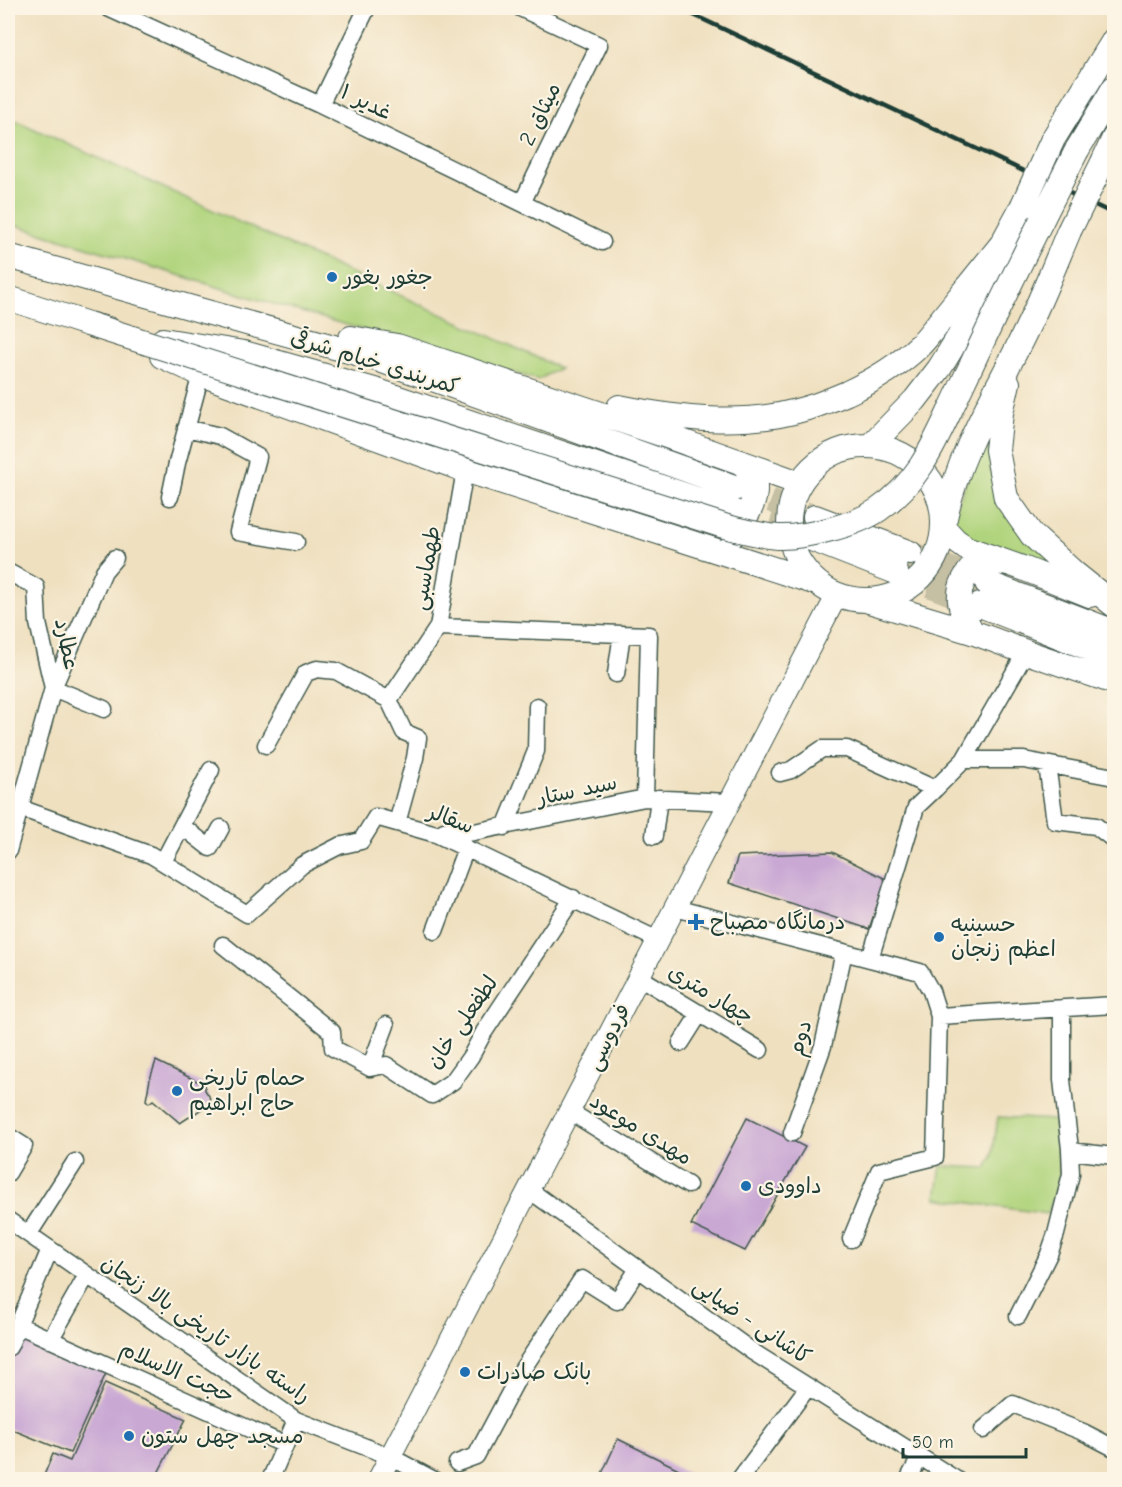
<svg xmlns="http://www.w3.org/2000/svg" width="1122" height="1487" font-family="'Comic Neue','Playpen Sans Arabic',sans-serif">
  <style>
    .green { fill: #b0d47d; stroke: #688858; stroke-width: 1.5 }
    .building { fill: #c9a8d4 }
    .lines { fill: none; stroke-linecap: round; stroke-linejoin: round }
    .highway-tunnel { stroke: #c5bfa4; stroke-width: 24; stroke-dasharray: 24 12; stroke-linecap: butt }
    .minor-casing { stroke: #3e5549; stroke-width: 19 }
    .major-casing { stroke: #3e5549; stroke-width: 23 }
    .highway-casing { stroke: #3e5549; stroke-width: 26 }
    .minor { stroke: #fff; stroke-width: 16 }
    .major { stroke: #fff; stroke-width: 21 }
    .highway { stroke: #fff; stroke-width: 24 }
    .rail { stroke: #1f3d34; stroke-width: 4.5 }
    .highway-bridge-casing { stroke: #3e5549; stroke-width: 26; stroke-linecap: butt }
    .highway-bridge { stroke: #fff; stroke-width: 24 }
    .poi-dot { fill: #1f6fb2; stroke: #fcf5e5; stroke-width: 2 }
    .labels { text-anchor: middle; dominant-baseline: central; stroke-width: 4.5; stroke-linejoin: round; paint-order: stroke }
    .street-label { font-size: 22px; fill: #1f3d34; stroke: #fcf5e5 }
    .poi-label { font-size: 22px; fill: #1f3d34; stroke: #fcf5e5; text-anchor: start }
  </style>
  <rect width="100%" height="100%" fill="#fcf5e5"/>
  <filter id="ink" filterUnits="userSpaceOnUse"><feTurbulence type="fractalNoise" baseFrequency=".0167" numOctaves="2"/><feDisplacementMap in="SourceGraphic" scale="12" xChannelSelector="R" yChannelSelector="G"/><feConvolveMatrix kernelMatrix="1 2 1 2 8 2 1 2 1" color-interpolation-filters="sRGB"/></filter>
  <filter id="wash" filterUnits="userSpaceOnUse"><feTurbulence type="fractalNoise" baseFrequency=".008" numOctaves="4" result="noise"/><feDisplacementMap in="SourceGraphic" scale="24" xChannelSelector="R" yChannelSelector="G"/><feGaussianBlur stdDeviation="1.35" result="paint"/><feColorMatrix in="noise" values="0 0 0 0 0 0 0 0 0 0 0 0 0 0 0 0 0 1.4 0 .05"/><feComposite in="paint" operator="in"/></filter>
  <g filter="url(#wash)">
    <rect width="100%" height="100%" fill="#efe0c0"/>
    <path class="green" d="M8,117L560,368L538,380L263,301L15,225L8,218Z
      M989,417L991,471L1071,579L973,541L952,521Z
      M998,1117L1054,1120C1055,1136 1062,1162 1059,1177C1057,1189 1052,1202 1048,1214L936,1198L941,1166L986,1168L992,1157Z"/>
    <g id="blocks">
      <path class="building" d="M832,852L884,878L885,882L869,929L729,883L738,856Z
        M156,1061L205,1085V1090L209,1096L211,1103L180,1123L153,1100L149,1103L146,1100L150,1079Z
        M747,1118L805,1147L745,1251L691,1225Z
        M22,1330L108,1369L70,1453L8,1428V1359Z
        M105,1383L186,1419L157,1475L164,1480H42L53,1454L70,1461Z
        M618,1439L701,1480H599Z"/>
    </g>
  </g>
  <g filter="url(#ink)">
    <use href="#blocks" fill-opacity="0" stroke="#3e5549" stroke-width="1.5"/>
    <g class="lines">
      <path class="highway-tunnel" d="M737,488L815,517
        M735,512L798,534
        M910,553L984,582
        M896,572L977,604"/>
      <defs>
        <path id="minor" d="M108,8L320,105L602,242
          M520,8L599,45L522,203
          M320,105L367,8
          M186,428L220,436L258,457L238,532L296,542
          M170,497L177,463L201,374
          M8,572L36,587L38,623L53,688L104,709
          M438,627L649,635L645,798
          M616,674L622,634
          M266,745L306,673L317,669L336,671L389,700
          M964,760H1024L1114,777
          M1047,765L1055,821L1096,826L1114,840
          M780,773L791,770L822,749H847L935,789
          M20,808L151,855L247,914L302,865L339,846L361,841L376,817L436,834L658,940
          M397,823L415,758L418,738L404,732L389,700L438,627L465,470
          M182,826L210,848L221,828
          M505,827L536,751L537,706
          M444,831L448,830L464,834L645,798L729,802
          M654,836L659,798
          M8,851L53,688L104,571L115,558
          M163,862L211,770
          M675,908L920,972L931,991L939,1016L935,1157L879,1171L851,1239
          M435,931L466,848
          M223,945L332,1032L333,1048L370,1068L386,1065L432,1095L453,1081L471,1056L484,1032L573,898
          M870,959L916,807L935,789L964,760L1026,652
          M639,977L760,1050
          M939,1016L1114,1005
          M681,1043L700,1013
          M370,1068L386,1025
          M569,1111L688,1185
          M792,1133L823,1046L844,952
          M8,1136L24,1146L8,1173
          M1070,1151L1114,1156
          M528,1189L753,1352L957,1480
          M8,1220L296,1420L389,1456L434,1480
          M30,1232L75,1162
          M1018,1316L1049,1254L1056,1234L1071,1174L1070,1149L1062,1080V1008
          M18,1325L285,1445
          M50,1340L87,1275
          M9,1347L50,1249
          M983,1430L1013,1404L1083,1432L1114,1448
          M457,1463L476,1456L522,1370L582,1279L617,1301L638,1269
          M270,1480L296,1420
          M739,1480L808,1387
          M908,1480L920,1457"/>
        <path id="major" d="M378,1480L837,595"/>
        <path id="highway" d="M1053,139L1114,40
          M1077,150L1114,88
          M1104,160L1114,138
          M8,256L203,311L374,358L737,488
          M8,298L88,324L108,329
          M351,338L397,346L667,436L799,483
          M163,340L244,353L378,391L735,512
          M162,356L201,374L465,470L817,583
          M1008,383L1001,413L997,450L1006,498L1032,535L1074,573L1114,605
          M619,407C678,419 745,427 804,409C819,405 833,399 847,393C873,381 898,366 919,346C929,336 938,323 948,311C966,289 984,266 1002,244
          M789 523a77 77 0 1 1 154 0a77 77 0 1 1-154 0Z
          M870,446L915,400L939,369L968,322L984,288L1002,244L1022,207
          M815,517L910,553
          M945,518C960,448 999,388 1029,324C1044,293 1056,262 1069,231
          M943,527L955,540L966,548L1025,569L1090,595
          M733,535C746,518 763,495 751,474C749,470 745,466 741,462
          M809,538L896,572
          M987,583L1114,632
          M869,601L972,632L1026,652L1114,682
          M980,605L1114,658
          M972,632C961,612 953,594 968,573C971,568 978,564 984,562C989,561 997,563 1003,563"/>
      </defs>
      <use href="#minor" class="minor-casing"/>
      <use href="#major" class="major-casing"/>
      <use href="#highway" class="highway-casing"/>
      <use href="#minor" class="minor"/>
      <use href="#major" class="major"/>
      <use href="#highway" class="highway"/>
      <path class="rail" d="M679,8L1114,214"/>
      <defs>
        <path id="highway-bridge" d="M1022,207L1053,139
          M1069,231L1104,160
          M88,324L724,526C742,531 759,535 778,537C804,538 856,525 878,510C920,481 934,444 955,400C968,372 981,345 994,317C1021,261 1049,205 1077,150"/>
      </defs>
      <use href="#highway-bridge" class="highway-bridge-casing"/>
      <use href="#highway-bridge" class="highway-bridge"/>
    </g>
  </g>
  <g class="poi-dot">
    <circle cx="332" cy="277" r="6"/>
    <path d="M693 913h6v6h6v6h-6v6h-6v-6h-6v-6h6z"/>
    <circle cx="939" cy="937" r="6"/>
    <circle cx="177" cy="1091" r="6"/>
    <circle cx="746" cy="1186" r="6"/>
    <circle cx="465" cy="1372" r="6"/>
    <circle cx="129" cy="1436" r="6"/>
  </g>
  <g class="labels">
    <g class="street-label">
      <text transform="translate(366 102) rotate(26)">غدیر ۱</text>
      <text transform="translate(540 114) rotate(-64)">میثاق 2</text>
      <text transform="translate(375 362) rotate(17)">کمربندی خیام شرقی</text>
      <text transform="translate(426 568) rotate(-80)">طهماسبی</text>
      <text transform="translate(67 644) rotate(78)">عطارد</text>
      <text transform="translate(577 790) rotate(-12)">سید ستار</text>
      <text transform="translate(451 819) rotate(21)">سقالر</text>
      <text transform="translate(711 994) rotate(31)">چهار متری</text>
      <text transform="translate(462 1022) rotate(-55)">لطفعلی خان</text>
      <text transform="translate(608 1037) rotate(-63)">فردوسی</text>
      <text transform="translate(800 1038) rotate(-74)">دوم</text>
      <text transform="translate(641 1129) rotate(32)">مهدی موعود</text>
      <text transform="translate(752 1321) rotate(34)">کاشانی - ضیایی</text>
      <text transform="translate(206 1329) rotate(34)">راسته بازار تاریخی بالا زنجان</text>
      <text transform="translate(177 1372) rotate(24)">حجت الاسلام</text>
    </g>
    <g class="poi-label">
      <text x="344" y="277">جغور بغور</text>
      <text x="710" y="922">درمانگاه مصباح</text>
      <text x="951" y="924">حسینیه<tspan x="951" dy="25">اعظم زنجان</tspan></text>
      <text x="189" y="1078">حمام تاریخی<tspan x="189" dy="25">حاج ابراهیم</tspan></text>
      <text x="758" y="1186">داوودی</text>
      <text x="477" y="1372">بانک صادرات</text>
      <text x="141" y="1436">مسجد چهل ستون</text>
    </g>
  </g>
  <rect width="1122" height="1487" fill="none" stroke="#fcf5e5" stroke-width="30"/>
  <path d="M903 1448v9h123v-9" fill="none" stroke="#1f3d34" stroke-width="3"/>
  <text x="912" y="1448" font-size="18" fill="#1f3d34" stroke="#fcf5e5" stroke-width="4.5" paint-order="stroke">50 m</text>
</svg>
